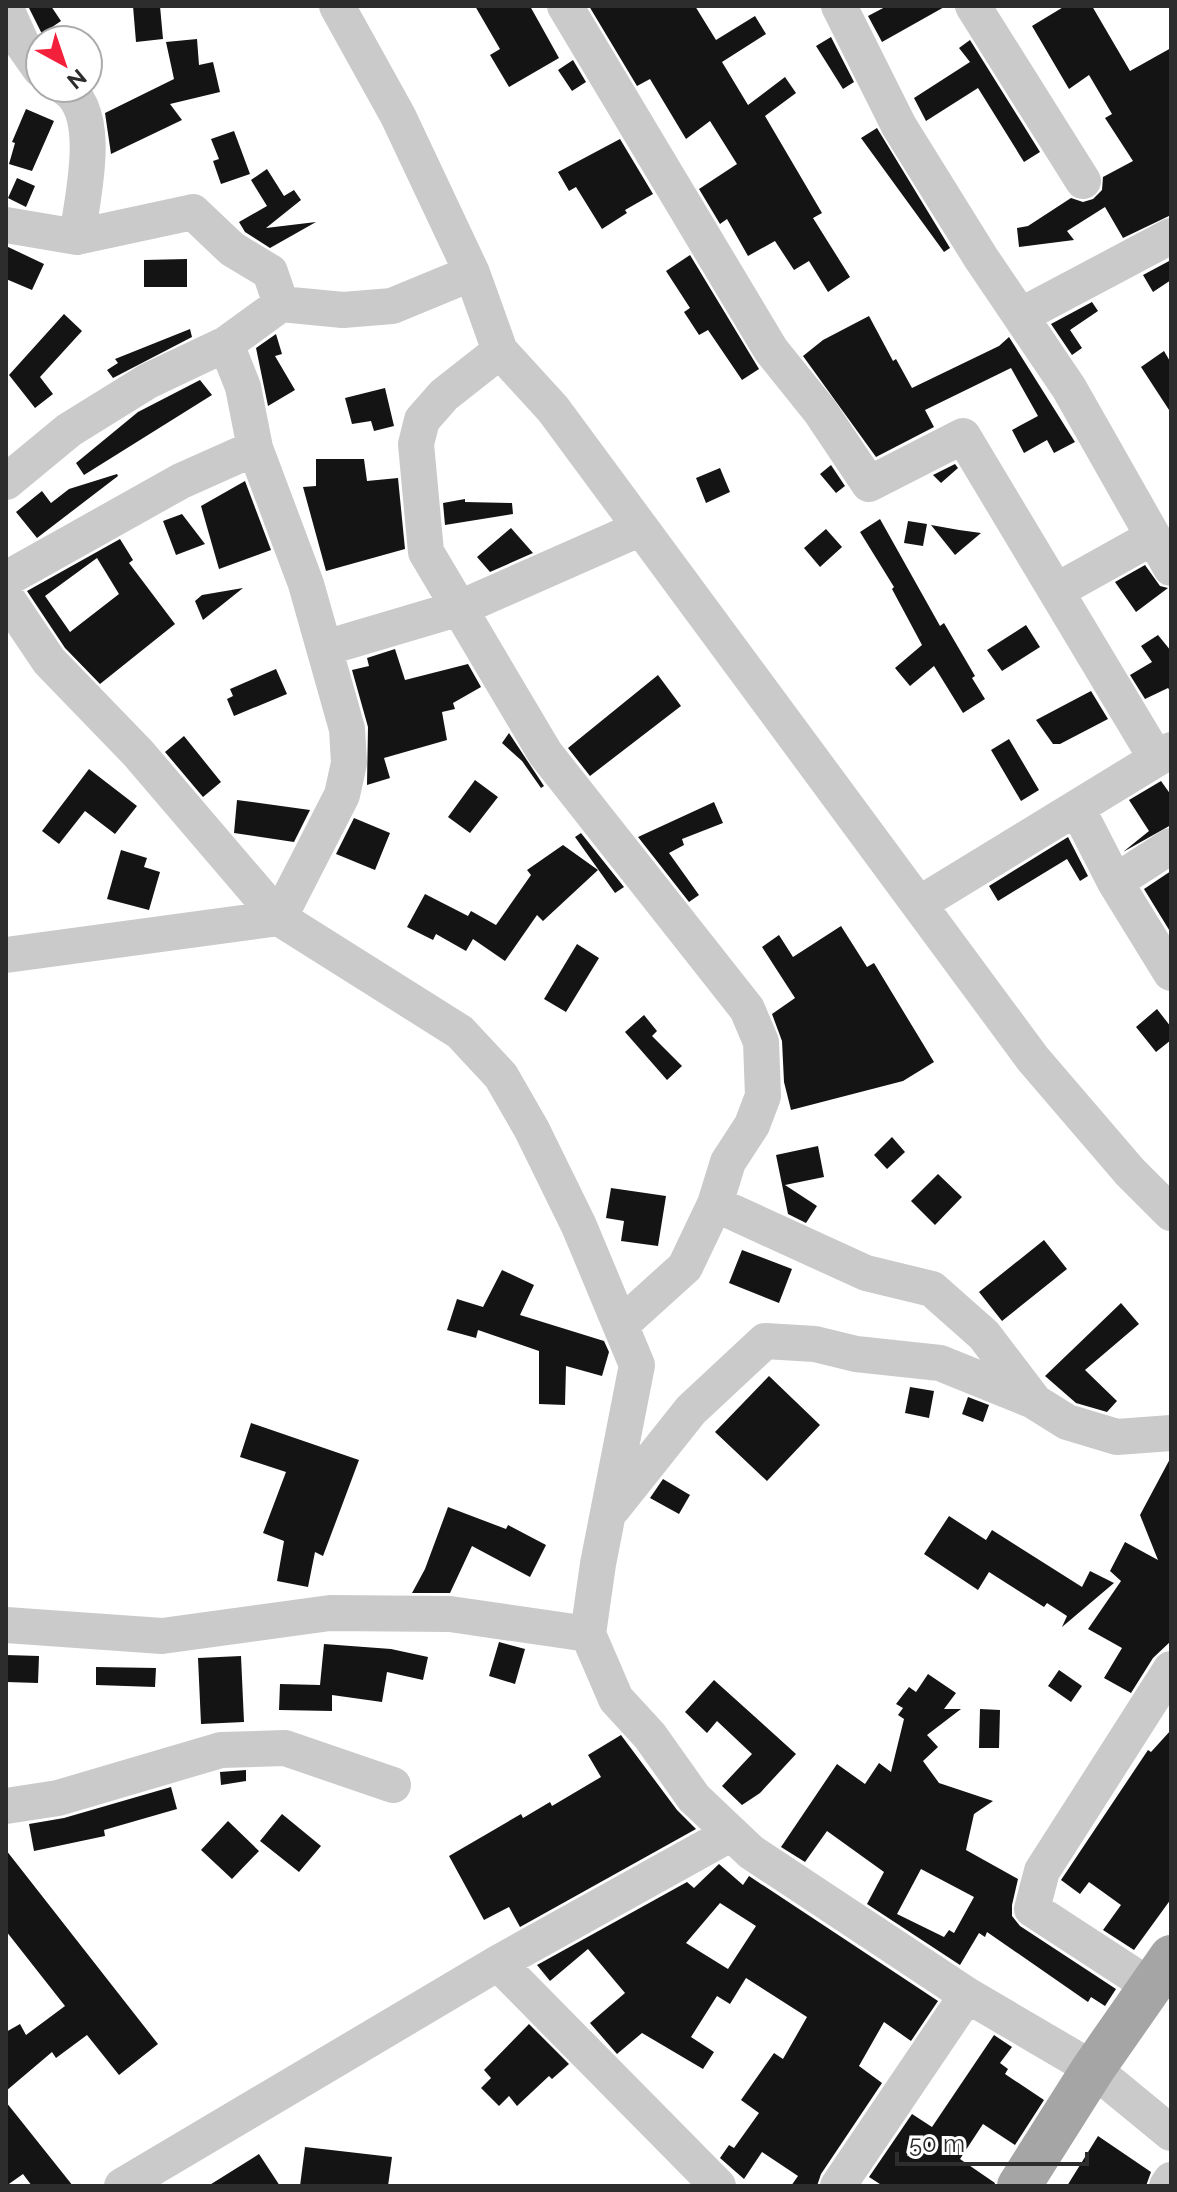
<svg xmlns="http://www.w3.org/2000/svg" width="1177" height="2192" font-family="Raleway,sans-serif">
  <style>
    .building { fill: #141414; fill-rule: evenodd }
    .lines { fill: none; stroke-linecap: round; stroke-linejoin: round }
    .minor { stroke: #cacaca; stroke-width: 36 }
    .major { stroke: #a5a5a5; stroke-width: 44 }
  </style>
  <rect width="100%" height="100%" fill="#fff"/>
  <path class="building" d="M28,6H51L61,21L42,34Z
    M133,6H160L163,39L136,42Z
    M475,6H530L559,58L509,87L490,55L500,49Z
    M589,6H695L716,40L755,16L766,34L722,62L748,105L785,77L796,93L765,116L822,213L813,218L850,277L828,292L809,261L794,270L775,241L748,256L727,219L720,224L699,189L737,164L710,121L686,139L650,79L637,86Z
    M887,6H946L882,42L868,16Z
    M1065,6H1092L1130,71L1171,48V215L1123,238L1105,207L1067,231L1074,240L1019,247L1017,228L1028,226L1071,198L1083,202L1093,199L1102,190L1103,177L1133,161L1105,118L1112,114L1089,75L1069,89L1032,26Z
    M831,37L854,82L843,89L816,46Z
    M197,39L199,65L213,62L220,92L170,104L182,120L111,154L105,113L174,79L166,42Z
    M970,40L1040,152L1024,162L978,88L926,121L914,98L970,62L959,48Z
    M573,60L586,82L572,91L558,70Z
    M26,109L54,121L32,171L9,164L15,143L12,142Z
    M877,128L950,248L944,252L861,138Z
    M234,131L250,174L221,184L213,161L219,159L211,139Z
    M620,139L653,194L625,210L627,213L602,229L576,187L569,191L558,172Z
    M267,169L284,196L294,190L301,200L266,228L316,222L270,248L245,232L239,222L267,206L251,180Z
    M17,178L35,186L26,207L8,198Z
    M6,246L44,264L32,290L6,279Z
    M690,255L759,369L742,380L708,330L699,335L684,312L690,308L666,271Z
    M187,259V287H144V260Z
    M1171,260V280L1153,292L1143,275Z
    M1092,302L1098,311L1070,330L1082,348L1072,355L1051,324Z
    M64,314L82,331L40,377L53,394L35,408L9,375Z
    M869,316L893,361L896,359L912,388L999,346L1009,337L1075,442L1054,453L1047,440L1024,453L1012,430L1038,416L1011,368L925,410L934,427L876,457L803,356L823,340Z
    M190,329L192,337L113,378L107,370L118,363L115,359Z
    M276,334L282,354L275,356L295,390L268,406L256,348Z
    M1164,351L1171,363V413L1141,367Z
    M200,380L212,395L84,475L76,463L138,412Z
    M385,388L394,426L374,431L371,421L352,424L345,398Z
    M316,459H364L367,481L398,478L405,549L326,571L303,487L316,486Z
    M955,464L958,468L941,483L933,475Z
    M831,465L845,486L836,493L820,474Z
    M720,468L730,492L706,503L696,478Z
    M117,474L118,476L37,538L16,512L42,491L51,503L69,489Z
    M245,481L271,550L219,569L201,506Z
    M465,499V502L512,503L513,514L445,525L443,503Z
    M182,514L205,544L176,555L163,521Z
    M880,519L940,626L944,623L975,676L972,678L985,699L963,713L934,666L910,686L895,668L922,645L892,589L894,587L860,532Z
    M908,521L927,524L923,546L904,543Z
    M931,525L959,530L981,533L955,555Z
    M511,528L533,553L490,572L477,557Z
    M826,529L842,547L820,567L804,548Z
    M120,539L133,560L129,563L175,624L100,684L65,648L27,591ZM97,558L119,594L70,632L45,596Z
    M1145,565L1160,586L1168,588L1136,612L1115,582Z
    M243,588L203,620L195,601L202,595Z
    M1026,625L1040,647L1002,671L987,650Z
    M1158,635L1171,651V692L1168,688L1145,699L1130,675L1152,662L1141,646Z
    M395,649L405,680L468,664L481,687L453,703L455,709L442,712L447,740L384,758L390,778L367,785L368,727L352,670L369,666L367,658Z
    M276,669L287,694L234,716L227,699L233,696L230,689Z
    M658,675L681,706L590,776L568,748Z
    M1091,691L1108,719L1060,744H1053L1036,720Z
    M509,733L544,786L541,788L522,761L502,743Z
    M184,736L221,782L203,797L165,752Z
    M1009,739L1039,790L1021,801L991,750Z
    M89,769L137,806L115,834L85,811L59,844L42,831Z
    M475,780L498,797L470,833L448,817Z
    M1161,781L1171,795V825L1123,852L1149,831L1129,800Z
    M237,800L310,810L294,842L234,833Z
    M714,802L723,823L682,839L684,845L669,853L699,895L689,902L638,837Z
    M354,818L390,833L375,870L336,854Z
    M581,833L624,887L615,893L575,837Z
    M1068,837L1088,876L1080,881L1067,859L998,901L989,886Z
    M563,845L598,870L543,921L537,915L505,961L473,939L466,951L436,934L433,940L407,927L425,894L468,916L471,911L496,925L531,875L527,870Z
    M121,850L147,858L144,867L160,872L149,910L107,899Z
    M1171,871V933L1144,889Z
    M841,926L867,967L874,963L934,1062L903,1081L791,1110L784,1082L782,1041L772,1014L795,998L762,947L779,935L793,957Z
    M577,944L599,958L566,1012L544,999Z
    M1157,1009L1171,1027V1040L1156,1052L1136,1027Z
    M644,1015L657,1031L652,1036L682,1066L667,1080L625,1032Z
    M892,1137L905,1152L887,1169L874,1155Z
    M818,1146L824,1177L785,1185L817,1206L806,1223L788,1214L776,1155Z
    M938,1174L962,1197L935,1225L911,1201Z
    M611,1188L666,1196L658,1246L621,1241L624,1221L606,1218Z
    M1044,1240L1067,1269L1002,1321L979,1292Z
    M742,1250L792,1269L779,1303L729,1283Z
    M502,1270L534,1285L520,1315L604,1341L609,1352L602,1376L566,1366L565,1405L539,1404V1351L478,1330L476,1338L447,1330L457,1299L483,1307Z
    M1121,1303L1139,1324L1085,1370L1117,1401L1107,1412L1076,1403L1045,1376Z
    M769,1376L820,1425L767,1481L715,1432Z
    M910,1387L934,1391L929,1418L905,1413Z
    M968,1397L989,1405L983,1422L962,1414Z
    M251,1423L359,1460L323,1556L315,1552L308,1587L277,1581L284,1541L263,1533L286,1472L240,1457Z
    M1171,1457V1641L1153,1658L1131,1693L1104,1678L1122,1648L1088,1629L1121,1581L1110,1571L1125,1542L1158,1560L1140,1515Z
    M663,1479L690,1495L679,1514L650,1498Z
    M448,1507L506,1529L508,1525L546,1545L530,1577L472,1546L450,1593H412L425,1569Z
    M949,1516L986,1540L992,1530L1082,1587L1090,1571L1114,1583L1062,1627L1067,1616L1047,1603L1044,1607L989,1572L978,1590L924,1554Z
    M499,1642L525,1649L515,1684L489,1676Z
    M324,1644L391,1649L428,1657L423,1680L387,1672L382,1702L332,1695V1711L279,1710L280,1684L320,1685Z
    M6,1655L39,1656L38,1683L6,1682Z
    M241,1656L244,1722L201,1724L198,1658Z
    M96,1667L156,1668L155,1687L96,1685Z
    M1059,1670L1082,1686L1071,1702L1048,1686Z
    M928,1674L956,1693L944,1709H961L927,1735L938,1747L923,1761L939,1783L993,1801L974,1814L966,1850L1018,1879L1012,1905V1916L1020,1926L1116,1989L1105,2006L1091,1997L1088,2002L987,1932L985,1937L979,1933L960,1965L867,1904L884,1872L827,1831L805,1862L781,1847L837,1764L865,1784L879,1763L891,1772L904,1719L898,1715L903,1708L896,1704L909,1687L916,1692ZM921,1869L974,1897L954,1933L949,1930L944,1937L897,1914Z
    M714,1680L796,1754L760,1793L742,1805L722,1786L752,1754L717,1721L707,1733L685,1712Z
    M980,1709L1000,1710L999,1748H979Z
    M1171,1730V1899L1134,1950L1103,1930L1121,1905L1089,1882L1080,1894L1061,1880L1148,1750L1151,1752Z
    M621,1735L677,1810L696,1829L520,1927L509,1907L484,1920L449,1856L521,1814L523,1818L550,1802L552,1806L601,1777L588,1755Z
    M246,1770V1781L221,1785L220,1772Z
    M171,1787L177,1809L104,1830L105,1836L34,1851L29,1824L64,1818Z
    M282,1814L321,1846L299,1872L260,1841Z
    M228,1821L259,1851L232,1879L201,1850Z
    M6,1850L158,2044L119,2075L87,2035L56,2058L52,2052L6,2091V2032L20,2024L26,2035L65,2006L6,1931Z
    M719,1864L743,1885L749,1876L938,2001L911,2041L884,2022L859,2066L882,2083L821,2174L817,2186H791L798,2176L762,2152L744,2179L720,2158L729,2145L734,2148L759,2113L741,2100L774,2053L783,2059L807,2017L746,1978L730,2004L717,1996L691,2037L714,2052L703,2069L642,2033L617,2054L590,2023L625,1993L588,1949L550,1981L537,1965L687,1882L694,1888ZM720,1903L756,1926L728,1969L686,1943Z
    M529,2024L569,2064L552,2079L549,2076L517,2106L509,2096L499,2106L481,2088L491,2078L484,2070Z
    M994,2035L1012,2047L1000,2063L1008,2069L1005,2074L1044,2100L1015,2145L983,2124L960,2159L995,2183L994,2186H883L869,2177L912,2114L932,2127Z
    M6,2102L73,2186H32L23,2174L6,2186Z
    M1098,2136L1151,2172L1146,2186H1067Z
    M305,2147L392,2157L388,2186H300Z
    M259,2154L280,2186H208Z"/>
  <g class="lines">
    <path class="minor" d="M337,6L398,116L472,273L500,351L553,409L1033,1059L1130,1172L1171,1213
      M565,6L771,350L820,411L869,484L963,436L1156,758
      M839,6L899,126L981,258L1069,388L1171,568
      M973,6L1083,181
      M6,9L21,42L40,69
      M65,88C104,112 82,199 77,237
      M6,225L77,237L193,212L232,249L270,272L281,304
      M1022,315L1171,236
      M500,351L444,395L422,420L416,444L426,552L545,753L747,1009L761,1042L763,1096L752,1125L728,1162L715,1204L685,1267L622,1324
      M6,482L69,430L148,381L226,344L281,304L343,310L392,306L472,273
      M6,579L181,481L255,448
      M1058,590L1153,537
      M6,597L49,661L138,753L279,918L460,1032L501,1076L532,1130L579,1226L637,1365L598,1564L588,1634L616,1699L650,1736L694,1798L751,1852L967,1995L1093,2069L1171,2133
      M325,648L460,608L641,528
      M1077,808L1115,882L1171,973
      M1115,882L1171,846
      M919,904L1171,750
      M6,955L279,918L342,795L349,763L347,729L306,584L255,448L243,387L226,344
      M715,1204L866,1273L932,1289L984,1335L1035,1402L1067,1422L1117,1437L1171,1433
      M613,1508L691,1410L765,1341L815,1344L856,1354L940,1363L1034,1401
      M6,1625L162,1636L330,1613L450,1614L588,1634
      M6,1806L58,1798L221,1750L285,1748L393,1785
      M498,1963L718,2186
      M1150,1986L1032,1909L1042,1871L1171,1669
      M122,2186L498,1963L730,1834
      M838,2186L967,1995
      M1167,2186L1171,2180"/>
    <path class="major" d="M1019,2186L1093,2069L1171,1957"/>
  </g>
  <rect width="1177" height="2192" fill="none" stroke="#2d2d2d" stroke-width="16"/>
  <g transform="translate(64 64) rotate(140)"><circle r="38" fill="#ffffff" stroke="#ababab" stroke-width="2"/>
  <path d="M0-6L14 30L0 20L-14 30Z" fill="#f2203a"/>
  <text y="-12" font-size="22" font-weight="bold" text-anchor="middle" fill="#2d2d2d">N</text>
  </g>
  <path d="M897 2152v12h190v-12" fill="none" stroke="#2d2d2d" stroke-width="4"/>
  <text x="909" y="2152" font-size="24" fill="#2d2d2d" stroke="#ffffff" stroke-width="6" paint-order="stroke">50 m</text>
</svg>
